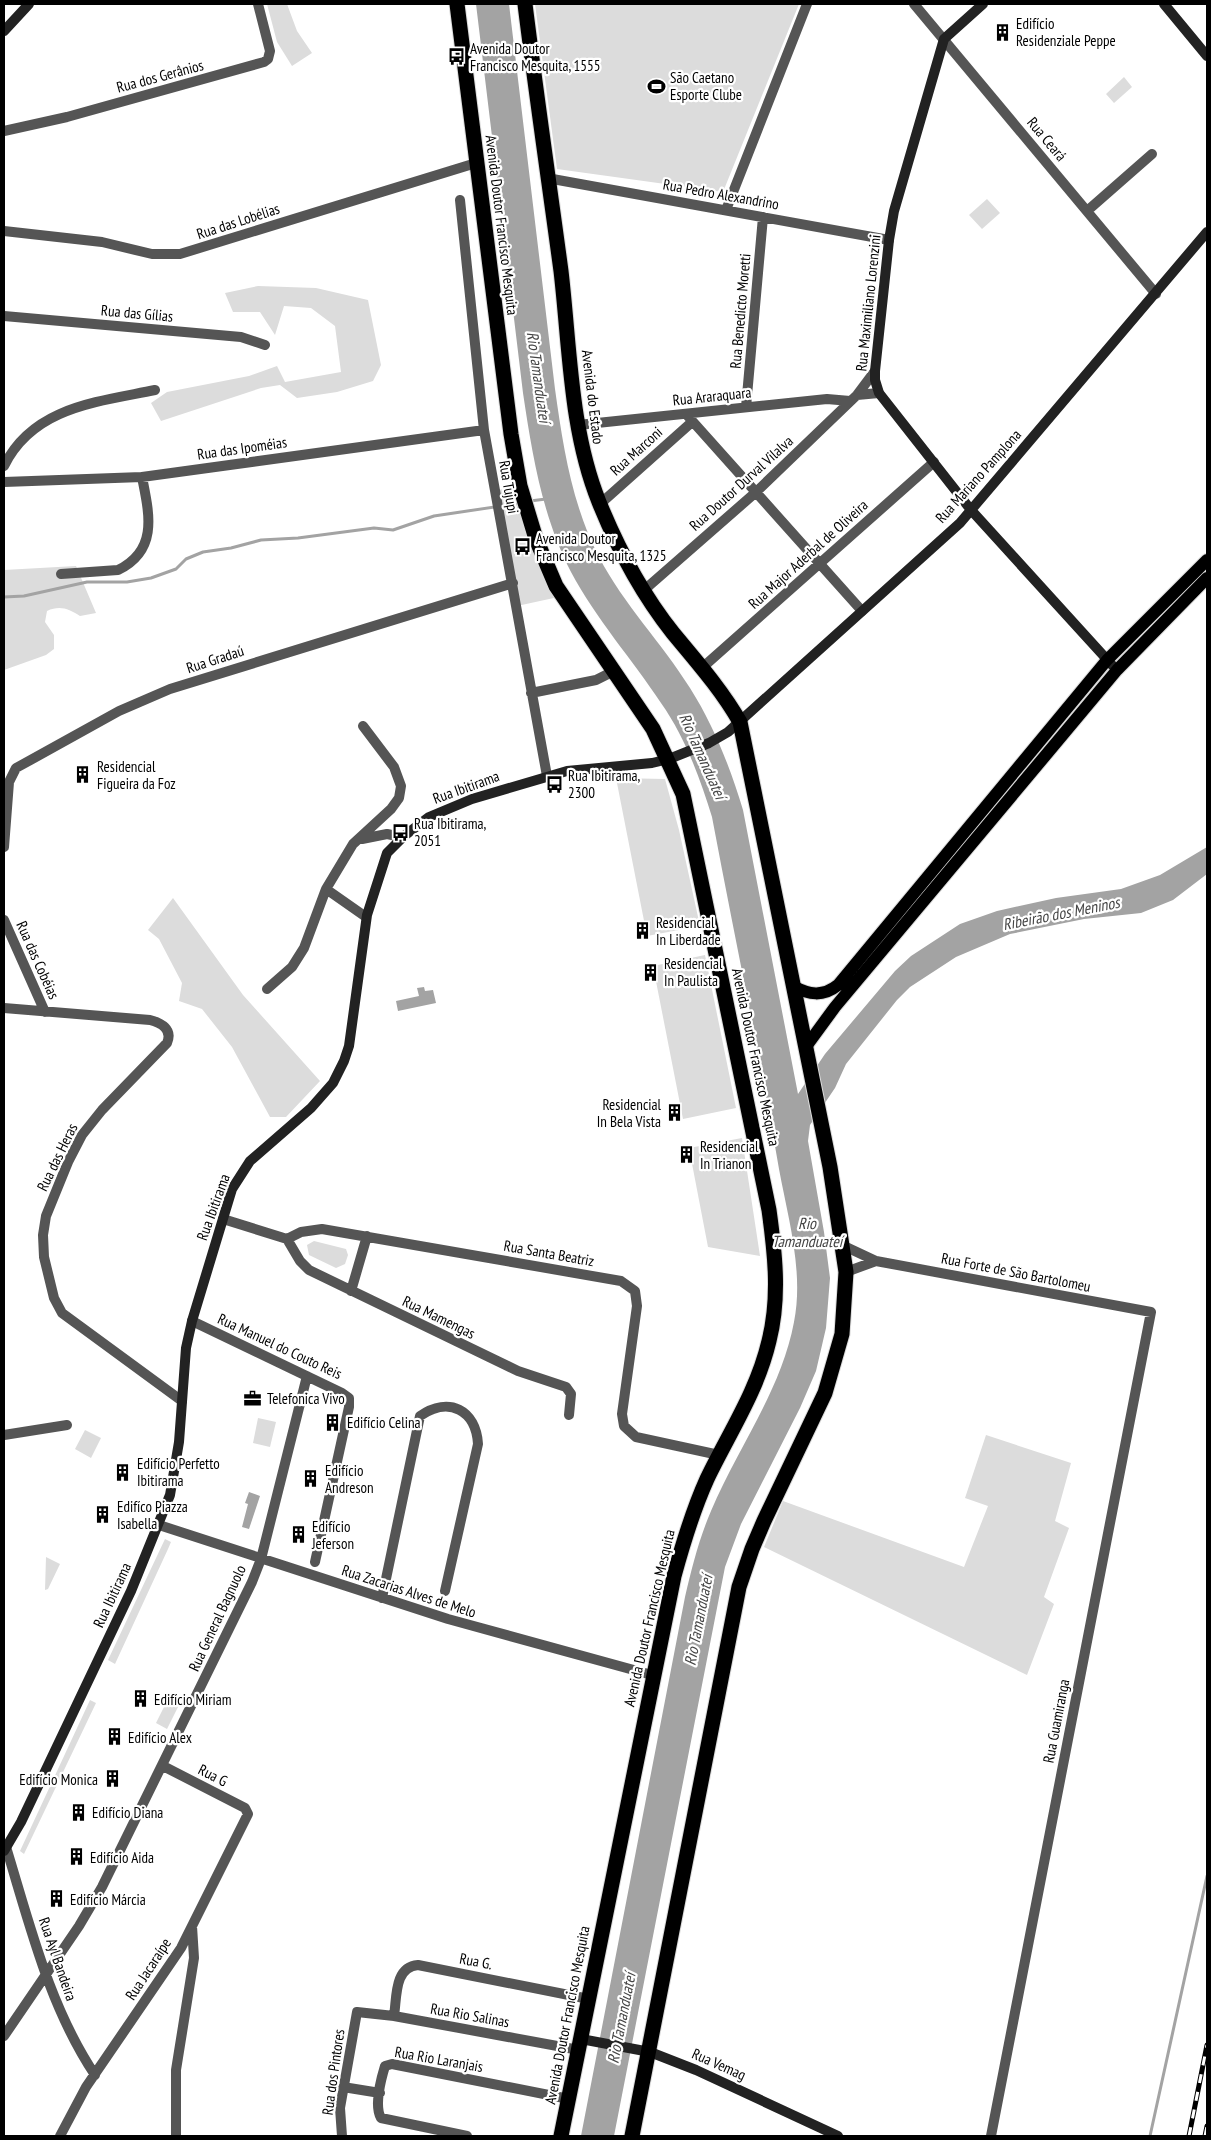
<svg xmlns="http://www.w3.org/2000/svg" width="1211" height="2140" font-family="'PT Sans Narrow',sans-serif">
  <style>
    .green { fill: #dcdcdc }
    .water { fill: #a3a3a3 }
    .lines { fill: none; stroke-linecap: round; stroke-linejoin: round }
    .stream { stroke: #a3a3a3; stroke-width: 3 }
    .primary-casing { stroke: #dbdbdb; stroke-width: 14 }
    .highway-casing { stroke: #dbdbdb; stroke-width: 17 }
    .street { stroke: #555; stroke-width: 10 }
    .secondary { stroke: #222; stroke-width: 10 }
    .primary { stroke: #000; stroke-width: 12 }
    .highway { stroke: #000; stroke-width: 15 }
    .rail-casing { stroke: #000; stroke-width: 5 }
    .rail { stroke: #fff; stroke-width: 3; stroke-dasharray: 9; stroke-linecap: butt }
    .labels { text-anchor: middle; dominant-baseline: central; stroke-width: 4.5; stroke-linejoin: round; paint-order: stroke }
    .poi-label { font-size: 15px; fill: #000; stroke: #fff; text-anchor: start }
    .street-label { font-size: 15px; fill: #000; stroke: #fff }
    .water-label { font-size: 16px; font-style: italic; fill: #444; stroke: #fff }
  </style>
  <rect width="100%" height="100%" fill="#fff"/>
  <path class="green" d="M267,4H287L297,31L312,53L292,66L277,42Z
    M535,4H799L723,192L557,169Z
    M1124,77L1132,87L1114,103L1106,94Z
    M987,199L1000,213L982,229L969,215Z
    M258,286L316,288L368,300L381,365L373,381L337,392L297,398L280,385L261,388L161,421L151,403L167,392L249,376L277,366L285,382L341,372L335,326L311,308L284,306L275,335L260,312H233L225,293Z
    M520,486L563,596L517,606L493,491Z
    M76,566L96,613L80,616C69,609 60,605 47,611L45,622L54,635V649L46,655L4,670V570Z
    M616,778L665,779L679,830L700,926L647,936Z
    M173,898L243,995L320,1081L286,1117H270L232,1047L202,1009L179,1001L182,983L159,939L148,930Z
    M705,955L736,1108L683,1119L653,966Z
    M742,1138L760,1256L708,1247L689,1148Z
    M314,1241L346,1249L348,1255L345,1264L336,1268L309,1255L307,1245Z
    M258,1418L276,1422L270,1447L253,1443Z
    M85,1430L101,1438L91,1458L75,1449Z
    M986,1435L1071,1463L1055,1521L1069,1528L1044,1597L1054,1604L1027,1675L764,1547L783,1501L964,1567L988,1506L965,1498Z
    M165,1539L171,1542L168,1549L115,1664L108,1660Z
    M46,1557L60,1564L48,1589L45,1590Z
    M168,1699L179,1705L167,1729L156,1723Z
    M90,1700L96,1703L24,1854L20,1851Z"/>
  <path class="water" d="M476,4H509L555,389C563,446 572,505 599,557C624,605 662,643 690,688C714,726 730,767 743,810L798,1094L825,1054L895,971L911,956L960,924L997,911L1056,898L1121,889L1160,875L1207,847V874L1173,900L1141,913L1084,919L1010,934L956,957L910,987L897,1000L846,1064L835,1088L810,1125L808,1141L824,1232L830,1278L826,1328L816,1371L800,1408L741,1524L725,1567L614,2136H581L685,1597C692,1567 699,1539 711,1511C738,1447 781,1391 794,1322C804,1272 788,1218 779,1169C759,1051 734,934 712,817C700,778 685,737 661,703C632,659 596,619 571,572C542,516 532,453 523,393Z
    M424,987L425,991L433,990L436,1003L398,1011L396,1001L419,996L417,988Z
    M249,1492L260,1496L249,1529L242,1527L248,1504L245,1503Z"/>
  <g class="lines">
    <path class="stream" d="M530,501L546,499
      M4,597L24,596L87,582H127L151,578L176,569L186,559L203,552L231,548L261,540L298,538L374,528L393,530L434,516L521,503
      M1150,2136L1207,1876"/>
    <defs>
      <path id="primary" d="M793,986C809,995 823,997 838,985L1107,660L1207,560
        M805,1048L835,1007L1117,670L1207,578"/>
      <path id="highway" d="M457,4L511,434L520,486L536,539L556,586L653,729L683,794L769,1210C775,1253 780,1298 769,1341C757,1392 729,1433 707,1479C693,1510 683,1543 674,1576L561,2136
        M525,4C536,93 549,182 561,271C570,348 570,430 599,502C618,549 642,594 673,633C697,662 721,689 740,722L830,1167L846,1272L842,1334L825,1393L764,1521L752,1549L739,1587L632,2136"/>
    </defs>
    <use href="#primary" class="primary-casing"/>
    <use href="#highway" class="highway-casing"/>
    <path class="street" d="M914,4L1156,294
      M4,131L67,117L264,62L268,59L270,51L258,4
      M547,178L889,240
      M460,200L484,430L547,776
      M726,210L807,4
      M1087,211L1152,154
      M4,231L102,242L152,254H180L476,163
      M4,316L241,337L265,345
      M857,395L879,393
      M746,407L763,217
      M686,414L862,611
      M578,425L827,399L850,401
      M4,466C33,407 97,402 155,390
      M4,482L142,477L484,430
      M600,504L692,422
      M61,574L118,570C159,550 149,513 142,477
      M643,591L755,493L857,395L875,371
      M703,667L934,462
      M531,693L596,680L614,671
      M362,839L387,834L402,837
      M4,847L9,782L16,768L119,711L170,689L513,583
      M326,889L366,917
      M4,920L45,1012
      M267,989L292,967L304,948L326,889L353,844L391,809L399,798L401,786L394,767L363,726
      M4,1008L150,1020C161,1023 173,1029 167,1043L102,1110L82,1135L68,1162L46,1216L43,1235L44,1257L54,1298L62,1313L182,1401
      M223,1219L287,1239L301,1232L322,1229L621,1281L635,1291L637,1306L622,1414L624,1426L636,1437L719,1455
      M287,1239L300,1261L309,1270L518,1371L566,1387L571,1394L569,1415
      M844,1246L876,1261L1151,1312L991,2136
      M846,1272L876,1261
      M351,1291L367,1236
      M192,1321L342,1393L349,1398V1407L315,1562
      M4,1435L67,1425
      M159,1525L448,1619L652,1675
      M382,1598L420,1416C449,1396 476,1410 478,1444L445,1591
      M6,1847C30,1925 49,2006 95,2075
      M394,2016C397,1997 394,1967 418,1965L589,1999
      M4,2036L79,1926L102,1887L252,1582L261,1559L307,1376
      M343,2087L380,2093
      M60,2136L86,2087L181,1948L248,1814L245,1808L163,1766
      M176,2136V2070L194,1958L192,1926
      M342,2136L340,2108L357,2012L394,2016L579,2050
      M467,2136L381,2118C374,2106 381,2079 385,2066L392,2064L569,2099"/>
    <path class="secondary" d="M983,4L944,39L894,211L889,240L875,371V380L879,393L971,510L1112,665
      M1164,4L1207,56
      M4,31L29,4
      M4,1851L21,1822L131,1591L170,1495L179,1442L186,1348L192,1321L232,1189L250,1161L311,1108L333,1083L344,1061L349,1046L367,915L387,853L404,836L429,817L472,799L567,771L652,763L669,759L709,743L728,732L960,523L1207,232
      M581,2039L650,2052L696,2070L838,2136"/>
    <use href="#primary" class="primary"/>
    <use href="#highway" class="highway"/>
    <defs>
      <path id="rail" d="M1189,2136L1207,2045
        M1205,2136L1207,2126"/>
    </defs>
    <use href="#rail" class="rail-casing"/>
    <use href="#rail" class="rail"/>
  </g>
  <defs>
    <symbol id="building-bare" viewBox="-9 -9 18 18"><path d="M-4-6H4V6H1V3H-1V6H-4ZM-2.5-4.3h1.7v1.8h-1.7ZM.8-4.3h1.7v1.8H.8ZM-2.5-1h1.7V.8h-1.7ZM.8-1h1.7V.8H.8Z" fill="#000" stroke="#fff" stroke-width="2.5" paint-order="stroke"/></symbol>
    <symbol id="bus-bare" viewBox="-9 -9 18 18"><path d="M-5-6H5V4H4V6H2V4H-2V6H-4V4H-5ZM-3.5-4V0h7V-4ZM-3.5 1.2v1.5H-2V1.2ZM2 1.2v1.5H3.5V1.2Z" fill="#000" stroke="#fff" stroke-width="2.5" paint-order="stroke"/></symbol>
    <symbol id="stadium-bare" viewBox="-9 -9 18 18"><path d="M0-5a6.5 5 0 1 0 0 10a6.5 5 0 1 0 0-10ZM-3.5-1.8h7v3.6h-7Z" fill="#000" stroke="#fff" stroke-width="2.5" paint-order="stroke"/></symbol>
    <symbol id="office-bare" viewBox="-9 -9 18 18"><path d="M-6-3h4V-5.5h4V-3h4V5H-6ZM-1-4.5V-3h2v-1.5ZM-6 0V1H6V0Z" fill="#000" stroke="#fff" stroke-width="2.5" paint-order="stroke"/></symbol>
  </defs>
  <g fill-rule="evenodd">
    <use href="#building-bare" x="990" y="20" width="25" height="25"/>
    <use href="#bus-bare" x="444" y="44" width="25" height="25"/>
    <use href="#stadium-bare" x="644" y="74" width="25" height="25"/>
    <use href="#bus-bare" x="510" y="534" width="25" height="25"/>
    <use href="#building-bare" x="70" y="762" width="25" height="25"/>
    <use href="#bus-bare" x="542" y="772" width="25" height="25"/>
    <use href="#bus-bare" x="388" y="820" width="25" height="25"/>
    <use href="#building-bare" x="630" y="918" width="25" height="25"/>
    <use href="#building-bare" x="638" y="960" width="25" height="25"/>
    <use href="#building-bare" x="662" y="1100" width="25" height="25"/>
    <use href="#building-bare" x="674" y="1142" width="25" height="25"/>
    <use href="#office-bare" x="240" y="1386" width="25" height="25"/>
    <use href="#building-bare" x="320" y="1410" width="25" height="25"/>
    <use href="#building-bare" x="110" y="1460" width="25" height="25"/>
    <use href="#building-bare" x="298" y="1466" width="25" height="25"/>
    <use href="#building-bare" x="90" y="1502" width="25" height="25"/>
    <use href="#building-bare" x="286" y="1522" width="25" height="25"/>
    <use href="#building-bare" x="128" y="1686" width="25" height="25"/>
    <use href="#building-bare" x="102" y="1724" width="25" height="25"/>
    <use href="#building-bare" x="100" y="1766" width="25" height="25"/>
    <use href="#building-bare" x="66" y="1800" width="25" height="25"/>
    <use href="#building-bare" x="64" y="1844" width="25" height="25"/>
    <use href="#building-bare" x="44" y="1886" width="25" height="25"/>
  </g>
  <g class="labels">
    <g class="poi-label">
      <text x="1016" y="23">Edifício<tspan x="1016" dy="17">Residenziale Peppe</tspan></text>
      <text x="470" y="48">Avenida Doutor<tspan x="470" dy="17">Francisco Mesquita, 1555</tspan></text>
      <text x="670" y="77">São Caetano<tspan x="670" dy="17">Esporte Clube</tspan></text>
      <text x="536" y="538">Avenida Doutor<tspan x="536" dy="17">Francisco Mesquita, 1325</tspan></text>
      <text x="97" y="766">Residencial<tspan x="97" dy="17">Figueira da Foz</tspan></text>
      <text x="568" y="775">Rua Ibitirama,<tspan x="568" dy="17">2300</tspan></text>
      <text x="414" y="823">Rua Ibitirama,<tspan x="414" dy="17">2051</tspan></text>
      <text x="656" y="922">Residencial<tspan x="656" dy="17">In Liberdade</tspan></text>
      <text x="664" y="963">Residencial<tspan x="664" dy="17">In Paulista</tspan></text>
      <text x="661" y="1104" text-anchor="end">Residencial<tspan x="661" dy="17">In Bela Vista</tspan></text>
      <text x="700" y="1146">Residencial<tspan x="700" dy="17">In Trianon</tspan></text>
      <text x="267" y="1398">Telefonica Vivo</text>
      <text x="347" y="1422">Edifício Celina</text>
      <text x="137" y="1463">Edifício Perfetto<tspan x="137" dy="17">Ibitirama</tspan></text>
      <text x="325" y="1470">Edifício<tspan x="325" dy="17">Andreson</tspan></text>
      <text x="117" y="1506">Edifíco Piazza<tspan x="117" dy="17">Isabella</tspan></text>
      <text x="312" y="1526">Edifício<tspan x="312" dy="17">Jeferson</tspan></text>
      <text x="154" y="1699">Edifício Miriam</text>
      <text x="128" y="1737">Edifício Alex</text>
      <text x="98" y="1779" text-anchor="end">Edifício Monica</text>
      <text x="92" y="1812">Edifício Diana</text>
      <text x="90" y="1857">Edifício Aida</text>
      <text x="70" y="1899">Edifício Márcia</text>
    </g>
    <g class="street-label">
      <text transform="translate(160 76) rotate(-15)">Rua dos Gerânios</text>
      <text transform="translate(1047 139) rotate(50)">Rua Ceará</text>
      <text transform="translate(721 194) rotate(10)">Rua Pedro Alexandrino</text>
      <text transform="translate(238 221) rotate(-18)">Rua das Lobélias</text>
      <text transform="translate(502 225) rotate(83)">Avenida Doutor Francisco Mesquita</text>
      <text transform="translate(868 303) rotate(-84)">Rua Maximiliano Lorenzini</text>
      <text transform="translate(740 311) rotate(-85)">Rua Benedicto Moretti</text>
      <text transform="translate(137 313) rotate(5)">Rua das Gílias</text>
      <text transform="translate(712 396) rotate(-6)">Rua Araraquara</text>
      <text transform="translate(593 397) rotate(83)">Avenida do Estado</text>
      <text transform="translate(242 448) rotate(-8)">Rua das Ipoméias</text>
      <text transform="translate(636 451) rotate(-42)">Rua Marconi</text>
      <text transform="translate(978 476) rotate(-48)">Rua Mariano Pamplona</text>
      <text transform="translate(741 483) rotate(-42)">Rua Doutor Durval Vilalva</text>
      <text transform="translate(509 487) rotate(80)">Rua Tujupi</text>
      <text transform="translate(808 554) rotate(-42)">Rua Major Aderbal de Oliveira</text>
      <text transform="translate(215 659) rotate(-18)">Rua Gradaú</text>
      <text transform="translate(466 787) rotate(-20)">Rua Ibitirama</text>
      <text transform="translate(38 960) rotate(66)">Rua das Cobéias</text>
      <text transform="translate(756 1057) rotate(78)">Avenida Doutor Francisco Mesquita</text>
      <text transform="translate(57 1157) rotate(-64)">Rua das Heras</text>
      <text transform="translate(213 1207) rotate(-70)">Rua Ibitirama</text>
      <text transform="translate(549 1253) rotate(10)">Rua Santa Beatriz</text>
      <text transform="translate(1016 1272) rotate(11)">Rua Forte de São Bartolomeu</text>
      <text transform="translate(439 1317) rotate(26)">Rua Mamengas</text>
      <text transform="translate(280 1346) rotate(25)">Rua Manuel do Couto Reis</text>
      <text transform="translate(409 1591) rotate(18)">Rua Zacarias Alves de Melo</text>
      <text transform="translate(112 1595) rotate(-65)">Rua Ibitirama</text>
      <text transform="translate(217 1618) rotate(-65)">Rua General Bagnuolo</text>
      <text transform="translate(649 1618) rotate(-77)">Avenida Doutor Francisco Mesquita</text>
      <text transform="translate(1056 1721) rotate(-79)">Rua Guamiranga</text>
      <text transform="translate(213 1775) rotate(27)">Rua G</text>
      <text transform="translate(58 1959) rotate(71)">Rua Ayl Bandeira</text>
      <text transform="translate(476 1961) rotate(11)">Rua G.</text>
      <text transform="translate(148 1969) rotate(-57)">Rua Jacaraípe</text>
      <text transform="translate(470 2015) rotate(10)">Rua Rio Salinas</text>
      <text transform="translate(567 2015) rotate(-79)">Avenida Doutor Francisco Mesquita</text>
      <text transform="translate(439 2059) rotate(10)">Rua Rio Laranjais</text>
      <text transform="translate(719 2064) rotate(24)">Rua Vemag</text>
      <text transform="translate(333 2072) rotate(-82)">Rua dos Pintores</text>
    </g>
    <g class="water-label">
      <text transform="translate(539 377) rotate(82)">Rio Tamanduateí</text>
      <text transform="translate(703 756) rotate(66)">Rio Tamanduateí</text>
      <text transform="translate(1061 913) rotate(-11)">Ribeirão dos Meninos</text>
      <text x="807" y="1223">Rio<tspan x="807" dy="18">Tamanduateí</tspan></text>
      <text transform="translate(698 1620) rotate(-79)">Rio Tamanduateí</text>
      <text transform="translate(621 2018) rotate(-79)">Rio Tamanduateí</text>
    </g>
  </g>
  <rect width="1211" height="2140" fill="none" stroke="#000000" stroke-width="10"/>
</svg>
